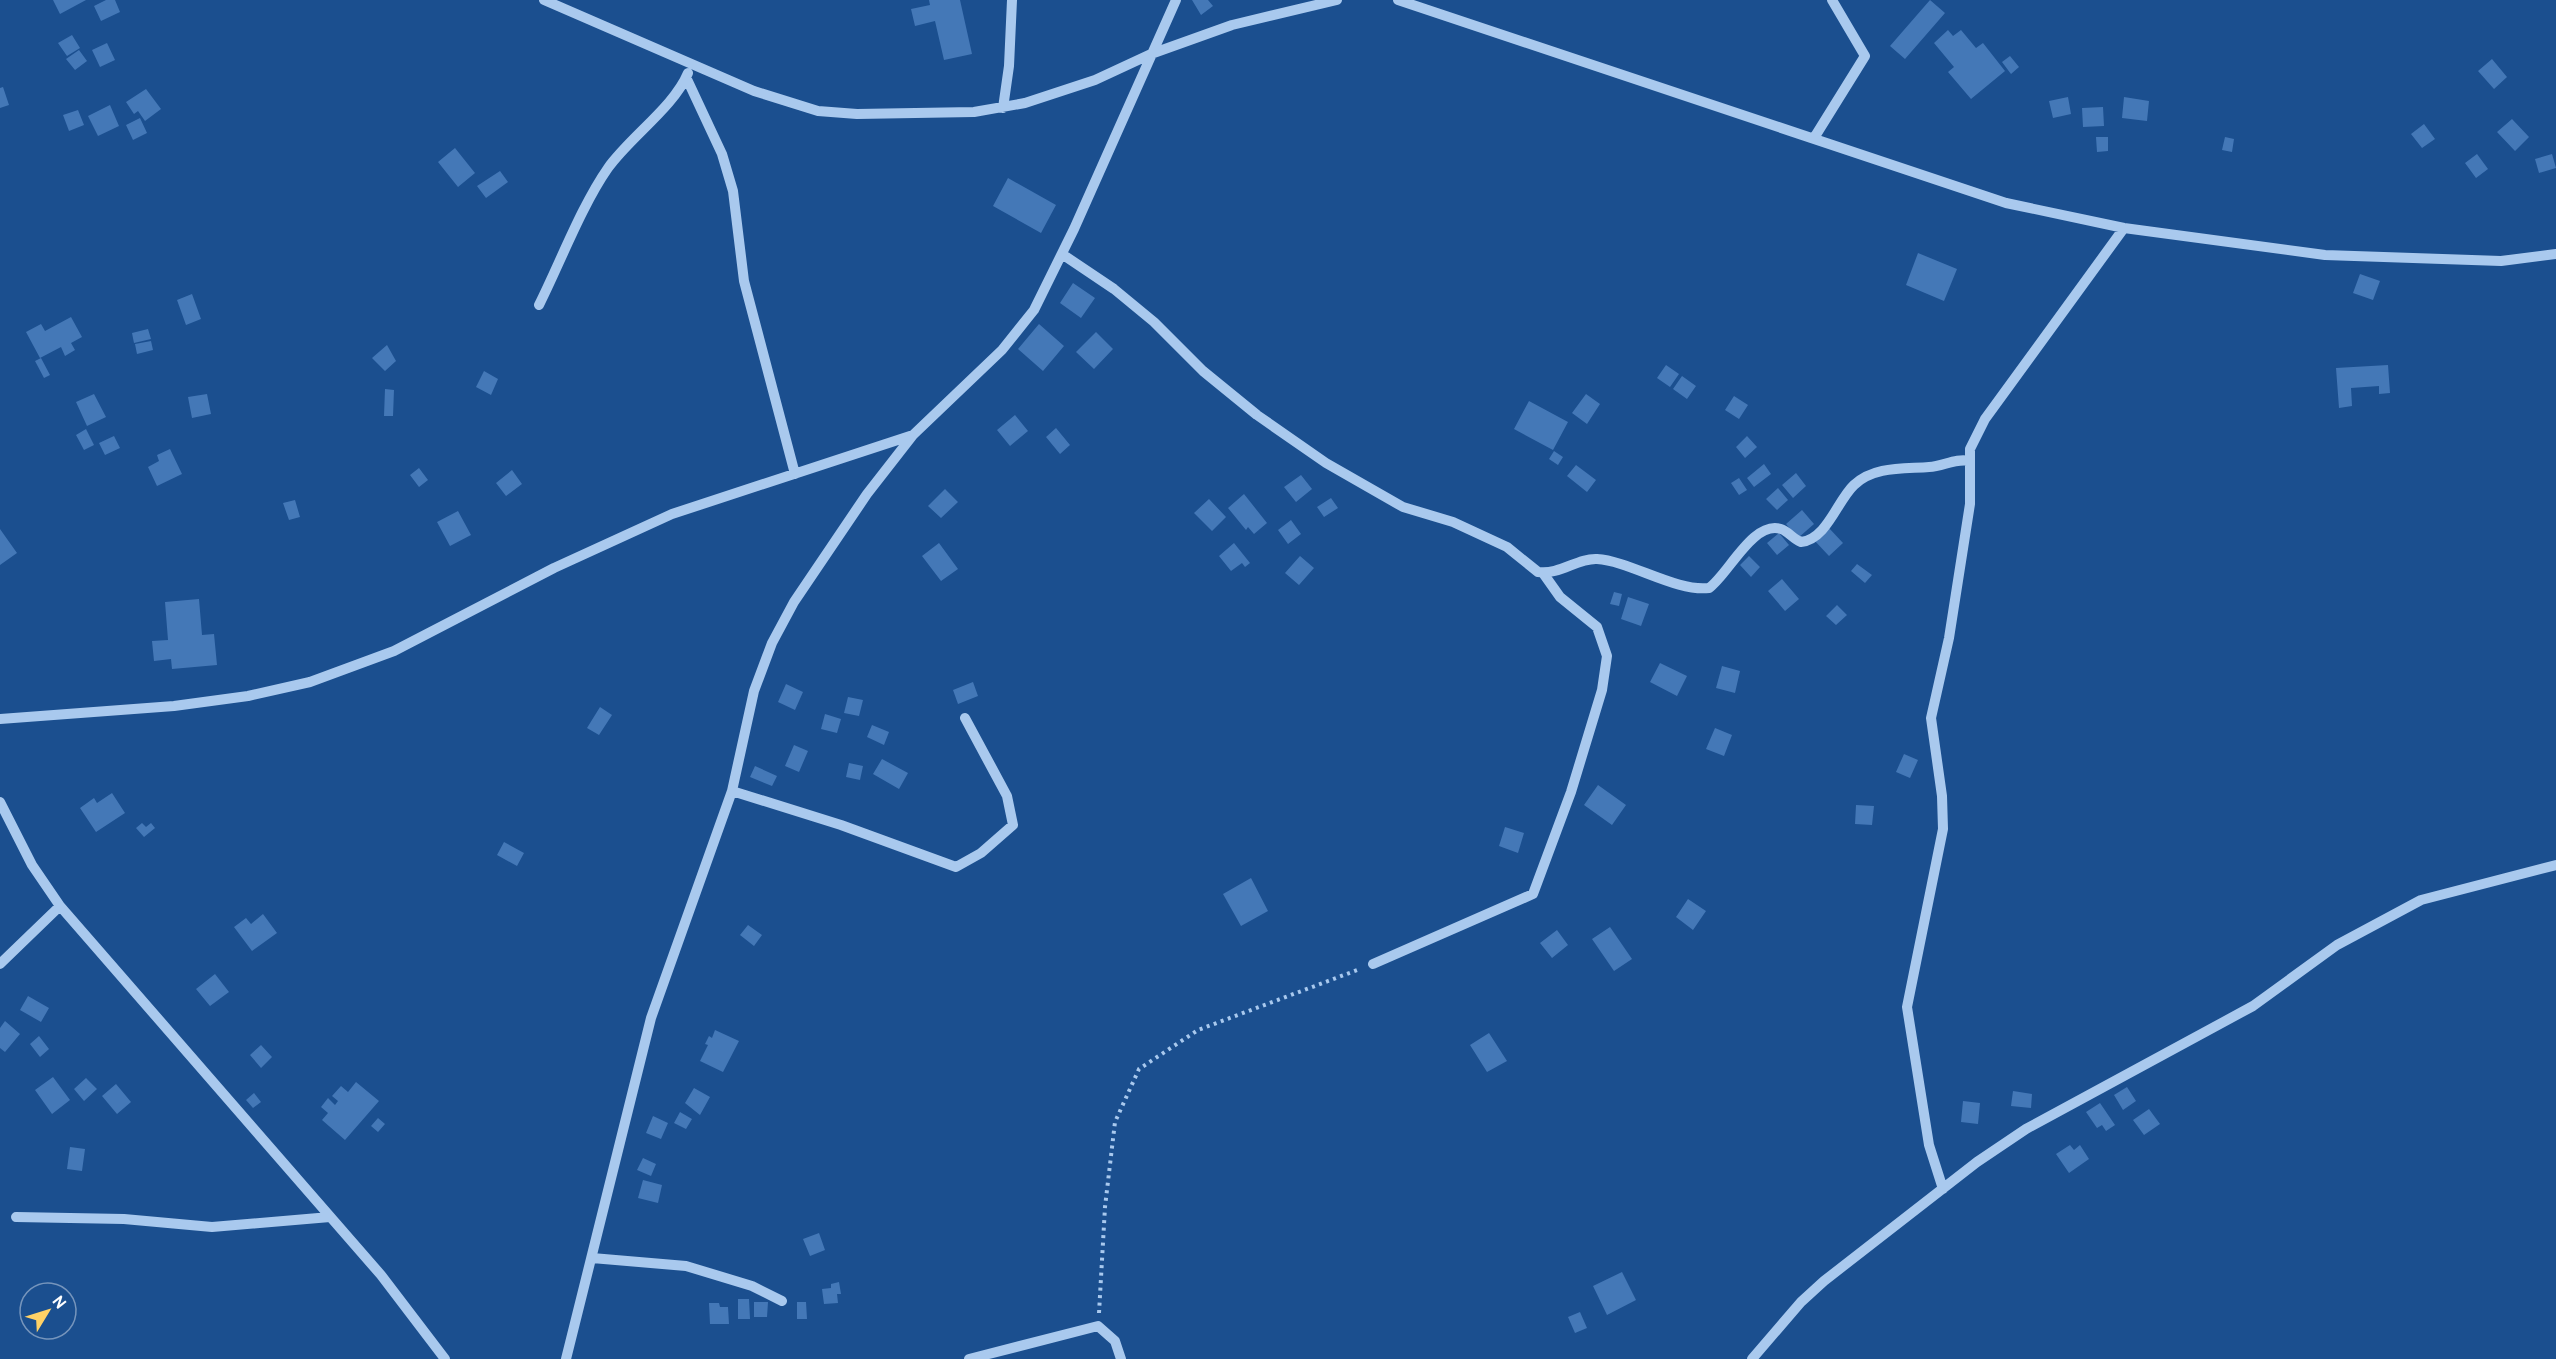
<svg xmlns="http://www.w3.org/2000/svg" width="2556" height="1359" font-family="Overpass,sans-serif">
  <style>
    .building { fill: #4478b7 }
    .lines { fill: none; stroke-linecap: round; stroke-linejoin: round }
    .path { stroke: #a9c9ee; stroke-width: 4; stroke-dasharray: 3 4.5; stroke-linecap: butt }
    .minor { stroke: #a9c9ee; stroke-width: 10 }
  </style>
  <rect width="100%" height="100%" fill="#1b4f8f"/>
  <path class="building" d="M53,0H86L60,14Z
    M106,0H115L120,12L101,21L94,6Z
    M929,0H960L972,54L944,60L935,21L915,26L911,9L930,5Z
    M1192,0H1208L1213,6L1201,15Z
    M1930,0L1945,13L1905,59L1890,46Z
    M1948,30L1953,36L1961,30L1976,48L1983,43L2005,71L1971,99L1948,72L1954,67L1934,43Z
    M72,35L80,48L67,56L58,43Z
    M107,43L115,60L100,67L92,50Z
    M79,50L87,61L75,70L66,59Z
    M2010,56L2019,67L2011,74L2002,62Z
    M2492,59L2507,77L2494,89L2478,71Z
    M3,87L9,105L0,108V88Z
    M146,89L161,109L145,121L138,111L134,114L126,102Z
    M2068,97L2071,114L2053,118L2049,101Z
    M2124,97L2149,101L2147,121L2122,118Z
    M110,105L119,126L98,136L88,116Z
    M2103,107L2104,126L2083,127L2082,108Z
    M78,110L84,125L69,131L63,115Z
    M140,118L147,133L133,140L126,125Z
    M2512,119L2529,137L2515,151L2497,132Z
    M2424,124L2435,139L2422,148L2411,134Z
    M2096,137H2108V151L2097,152Z
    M2225,137L2234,139L2232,152L2222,150Z
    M455,148L475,173L458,187L438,162Z
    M2477,154L2488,169L2476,178L2465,163Z
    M2552,154L2556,168L2539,173L2535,159Z
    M500,171L508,182L486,198L477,186Z
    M1008,178L1056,205L1041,233L993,206Z
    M1918,253L1957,269L1944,301L1906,285Z
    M2360,274L2380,281L2373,300L2353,293Z
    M1073,283L1095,298L1081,318L1060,303Z
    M192,294L201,319L186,325L177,300Z
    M71,317L82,337L71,343L75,350L65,356L61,347L40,358L26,332L41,324L45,331Z
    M1039,324L1064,346L1043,371L1018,349Z
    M148,329L151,339L134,343L132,333Z
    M1096,332L1113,349L1094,369L1076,352Z
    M151,341L153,350L137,354L135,344Z
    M387,345L396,361L385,371L372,358Z
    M41,358L50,375L44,378L35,361Z
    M1666,365L1679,374L1670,387L1657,378Z
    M2388,365L2390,393L2379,394V386L2351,388L2352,406L2339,408L2336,368Z
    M484,371L498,379L491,395L476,387Z
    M1682,376L1696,386L1687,399L1673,389Z
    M385,389L394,390L393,416H384Z
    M94,394L106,417L87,426L76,402Z
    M207,394L211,414L192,418L188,397Z
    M1586,394L1600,404L1587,424L1572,413Z
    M1734,396L1748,405L1739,419L1725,410Z
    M1529,401L1568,422L1553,450L1514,429Z
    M1015,415L1028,431L1010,446L997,430Z
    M1056,428L1070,445L1060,454L1046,437Z
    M86,429L94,445L84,450L76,435Z
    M114,436L120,448L105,455L99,443Z
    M1747,436L1757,447L1745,458L1736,447Z
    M170,449L182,474L157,486L148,467L159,461L157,455Z
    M1554,451L1563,457L1558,465L1549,459Z
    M1764,464L1771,474L1754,487L1747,478Z
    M1576,465L1596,480L1587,492L1567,476Z
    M419,468L428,480L419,487L410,475Z
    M512,470L522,484L506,496L496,483Z
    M1796,473L1806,486L1793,498L1782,485Z
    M1301,475L1312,489L1296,502L1284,487Z
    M1739,478L1747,490L1739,495L1731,483Z
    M1778,488L1788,500L1777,510L1766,499Z
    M945,489L958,502L941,518L928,506Z
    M1244,494L1267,523L1254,534L1248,527L1246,530L1228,508Z
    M1331,498L1338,508L1324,517L1317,507Z
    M1209,499L1226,517L1212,531L1194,513Z
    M295,500L300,517L289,520L283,503Z
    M1802,510L1814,524L1798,538L1786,524Z
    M458,511L471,535L450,546L437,522Z
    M1291,520L1301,534L1288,544L1278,530Z
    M1828,527L1843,543L1829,556L1814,540Z
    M0,529L17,553L0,565Z
    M1779,533L1789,545L1777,555L1767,543Z
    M939,543L958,569L941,581L922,556Z
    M1234,543L1250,563L1245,567L1242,563L1231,571L1219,556Z
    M1300,556L1314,568L1299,585L1285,573Z
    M1749,556L1760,567L1751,577L1740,565Z
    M1857,564L1872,575L1865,583L1851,571Z
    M1782,579L1799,599L1785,611L1768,591Z
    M1614,592L1622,594L1619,606L1610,604Z
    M1628,597L1649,604L1641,626L1621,619Z
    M199,599L202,635L214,634L217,665L172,669L171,659L154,661L152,641L168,640L165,602Z
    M1837,605L1847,615L1836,625L1826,616Z
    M1660,663L1687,676L1677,696L1650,682Z
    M1722,666L1740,671L1735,693L1716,688Z
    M973,682L978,696L958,704L953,690Z
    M786,684L803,692L795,710L778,702Z
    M848,697L863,700L859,716L844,713Z
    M600,707L612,715L599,735L587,728Z
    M825,714L841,719L837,733L821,729Z
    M872,725L889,732L884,745L867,737Z
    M1715,728L1732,735L1724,756L1706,749Z
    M794,745L808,751L799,772L785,766Z
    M1904,754L1918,760L1910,778L1896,772Z
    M882,759L908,773L899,789L873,774Z
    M849,763L863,766L860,780L846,777Z
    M755,766L777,776L772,786L750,777Z
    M1598,785L1626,805L1612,825L1584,805Z
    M112,793L125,813L96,832L80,808L94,798L97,803Z
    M1856,805L1874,806L1872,825L1855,824Z
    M142,823L146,827L151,823L155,828L144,837L136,828Z
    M1505,827L1524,833L1518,853L1499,846Z
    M504,842L524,853L517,866L497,855Z
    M1251,878L1268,911L1241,926L1223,894Z
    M1688,899L1706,911L1693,930L1676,917Z
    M263,914L277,933L252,951L234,927L246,918L251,924Z
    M748,925L762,935L754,946L740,935Z
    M1610,927L1632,959L1614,971L1592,939Z
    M1557,930L1568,945L1552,958L1540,943Z
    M215,974L229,992L210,1006L196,989Z
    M28,996L49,1008L41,1022L20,1010Z
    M5,1021L20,1034L5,1052L0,1048V1028Z
    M715,1030L739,1041L723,1072L700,1061L708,1045L705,1044L709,1036L712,1038Z
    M1489,1033L1507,1061L1487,1072L1470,1045Z
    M39,1036L49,1049L40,1057L30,1044Z
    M261,1045L272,1057L261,1068L250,1055Z
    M53,1077L70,1100L52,1114L35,1090Z
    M86,1078L97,1089L84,1101L74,1089Z
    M356,1082L379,1101L345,1140L322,1120L328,1113L321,1107L328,1098L335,1105L338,1101L332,1096L341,1086L348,1092Z
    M116,1084L131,1102L117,1114L102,1096Z
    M2127,1087L2136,1101L2123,1110L2114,1095Z
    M694,1088L710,1097L700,1115L685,1103Z
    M2013,1091L2032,1094L2031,1108L2011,1106Z
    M254,1093L261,1102L253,1108L246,1100Z
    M1963,1101L1980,1103L1978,1124L1961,1122Z
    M2100,1103L2115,1125L2106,1131L2102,1125L2097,1128L2086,1112Z
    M2149,1109L2160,1124L2144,1135L2133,1120Z
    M680,1112L692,1119L686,1129L674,1123Z
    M653,1116L668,1123L661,1139L646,1133Z
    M378,1118L385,1124L378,1132L371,1126Z
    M2070,1145L2074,1150L2080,1145L2089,1159L2069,1173L2056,1154Z
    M70,1147L85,1149L82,1171L67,1169Z
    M643,1158L656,1164L651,1176L637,1170Z
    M643,1180L662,1185L658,1203L638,1198Z
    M819,1233L825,1250L810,1256L803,1239Z
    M1622,1272L1636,1300L1607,1315L1593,1286Z
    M839,1282L841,1294H837L838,1303L824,1304L822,1289L831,1288V1284Z
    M738,1299H749L750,1319H738Z
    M754,1302H768L767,1317H754Z
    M797,1302H806L807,1319H797Z
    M709,1303H719L720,1307H728L729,1324H710Z
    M1580,1312L1587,1328L1575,1333L1568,1317Z"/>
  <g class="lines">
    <path class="path" d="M1099,1313L1105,1207L1115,1122L1139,1069L1198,1030L1360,969"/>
    <path class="minor" d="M544,0L754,91L818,111L857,114L974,112L1025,103L1095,80L1151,54L1232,25L1337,0
      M1398,0L2006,203L2124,228L2325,255L2501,261L2556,254
      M686,77L722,154L733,191L744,281L795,474
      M1003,108L1009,66L1012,0
      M1814,138L1865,56L1832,0
      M1062,254L1114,289L1154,322L1203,371L1257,415L1326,463L1403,507L1453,522L1507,547L1538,572C1560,575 1577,558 1597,559C1630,561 1676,592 1709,588C1728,575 1753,520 1781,529C1788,531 1793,539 1801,542C1827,539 1837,501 1854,485C1874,466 1904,469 1929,467C1944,466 1955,458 1970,461
      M539,305C560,263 582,205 608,168C630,137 674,107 688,73
      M0,719L174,706L248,696L310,682L394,651L554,568L672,514L913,435
      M732,791L841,825L956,867L981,853L1013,825L1007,796L965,718
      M0,802L32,865L60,906L381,1275L445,1359
      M0,964L60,906
      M1373,964L1533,894L1571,792L1602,690L1607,656L1597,627L1560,597L1543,573
      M1943,1189L1929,1145L1907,1007L1943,829L1942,796L1931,718L1949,638L1970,504V449L1985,419L2124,228
      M16,1217L124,1219L212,1227L330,1217
      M592,1258L686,1266L752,1286L782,1301
      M566,1359L651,1018L732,791L754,691L772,643L794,602L867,494L913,435L1002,350L1034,310L1074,229L1176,0
      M969,1359L1098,1326L1115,1341L1121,1359
      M1752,1359L1801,1302L1824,1281L1977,1162L2026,1129L2253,1006L2337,945L2421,900L2556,865"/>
  </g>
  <g transform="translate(48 1311) rotate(52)"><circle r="28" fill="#1b4f8f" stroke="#7695bc" stroke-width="1.5"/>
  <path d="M0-4.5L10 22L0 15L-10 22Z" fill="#ffd166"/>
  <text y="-9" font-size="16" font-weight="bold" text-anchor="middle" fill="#ffffff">N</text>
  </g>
</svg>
